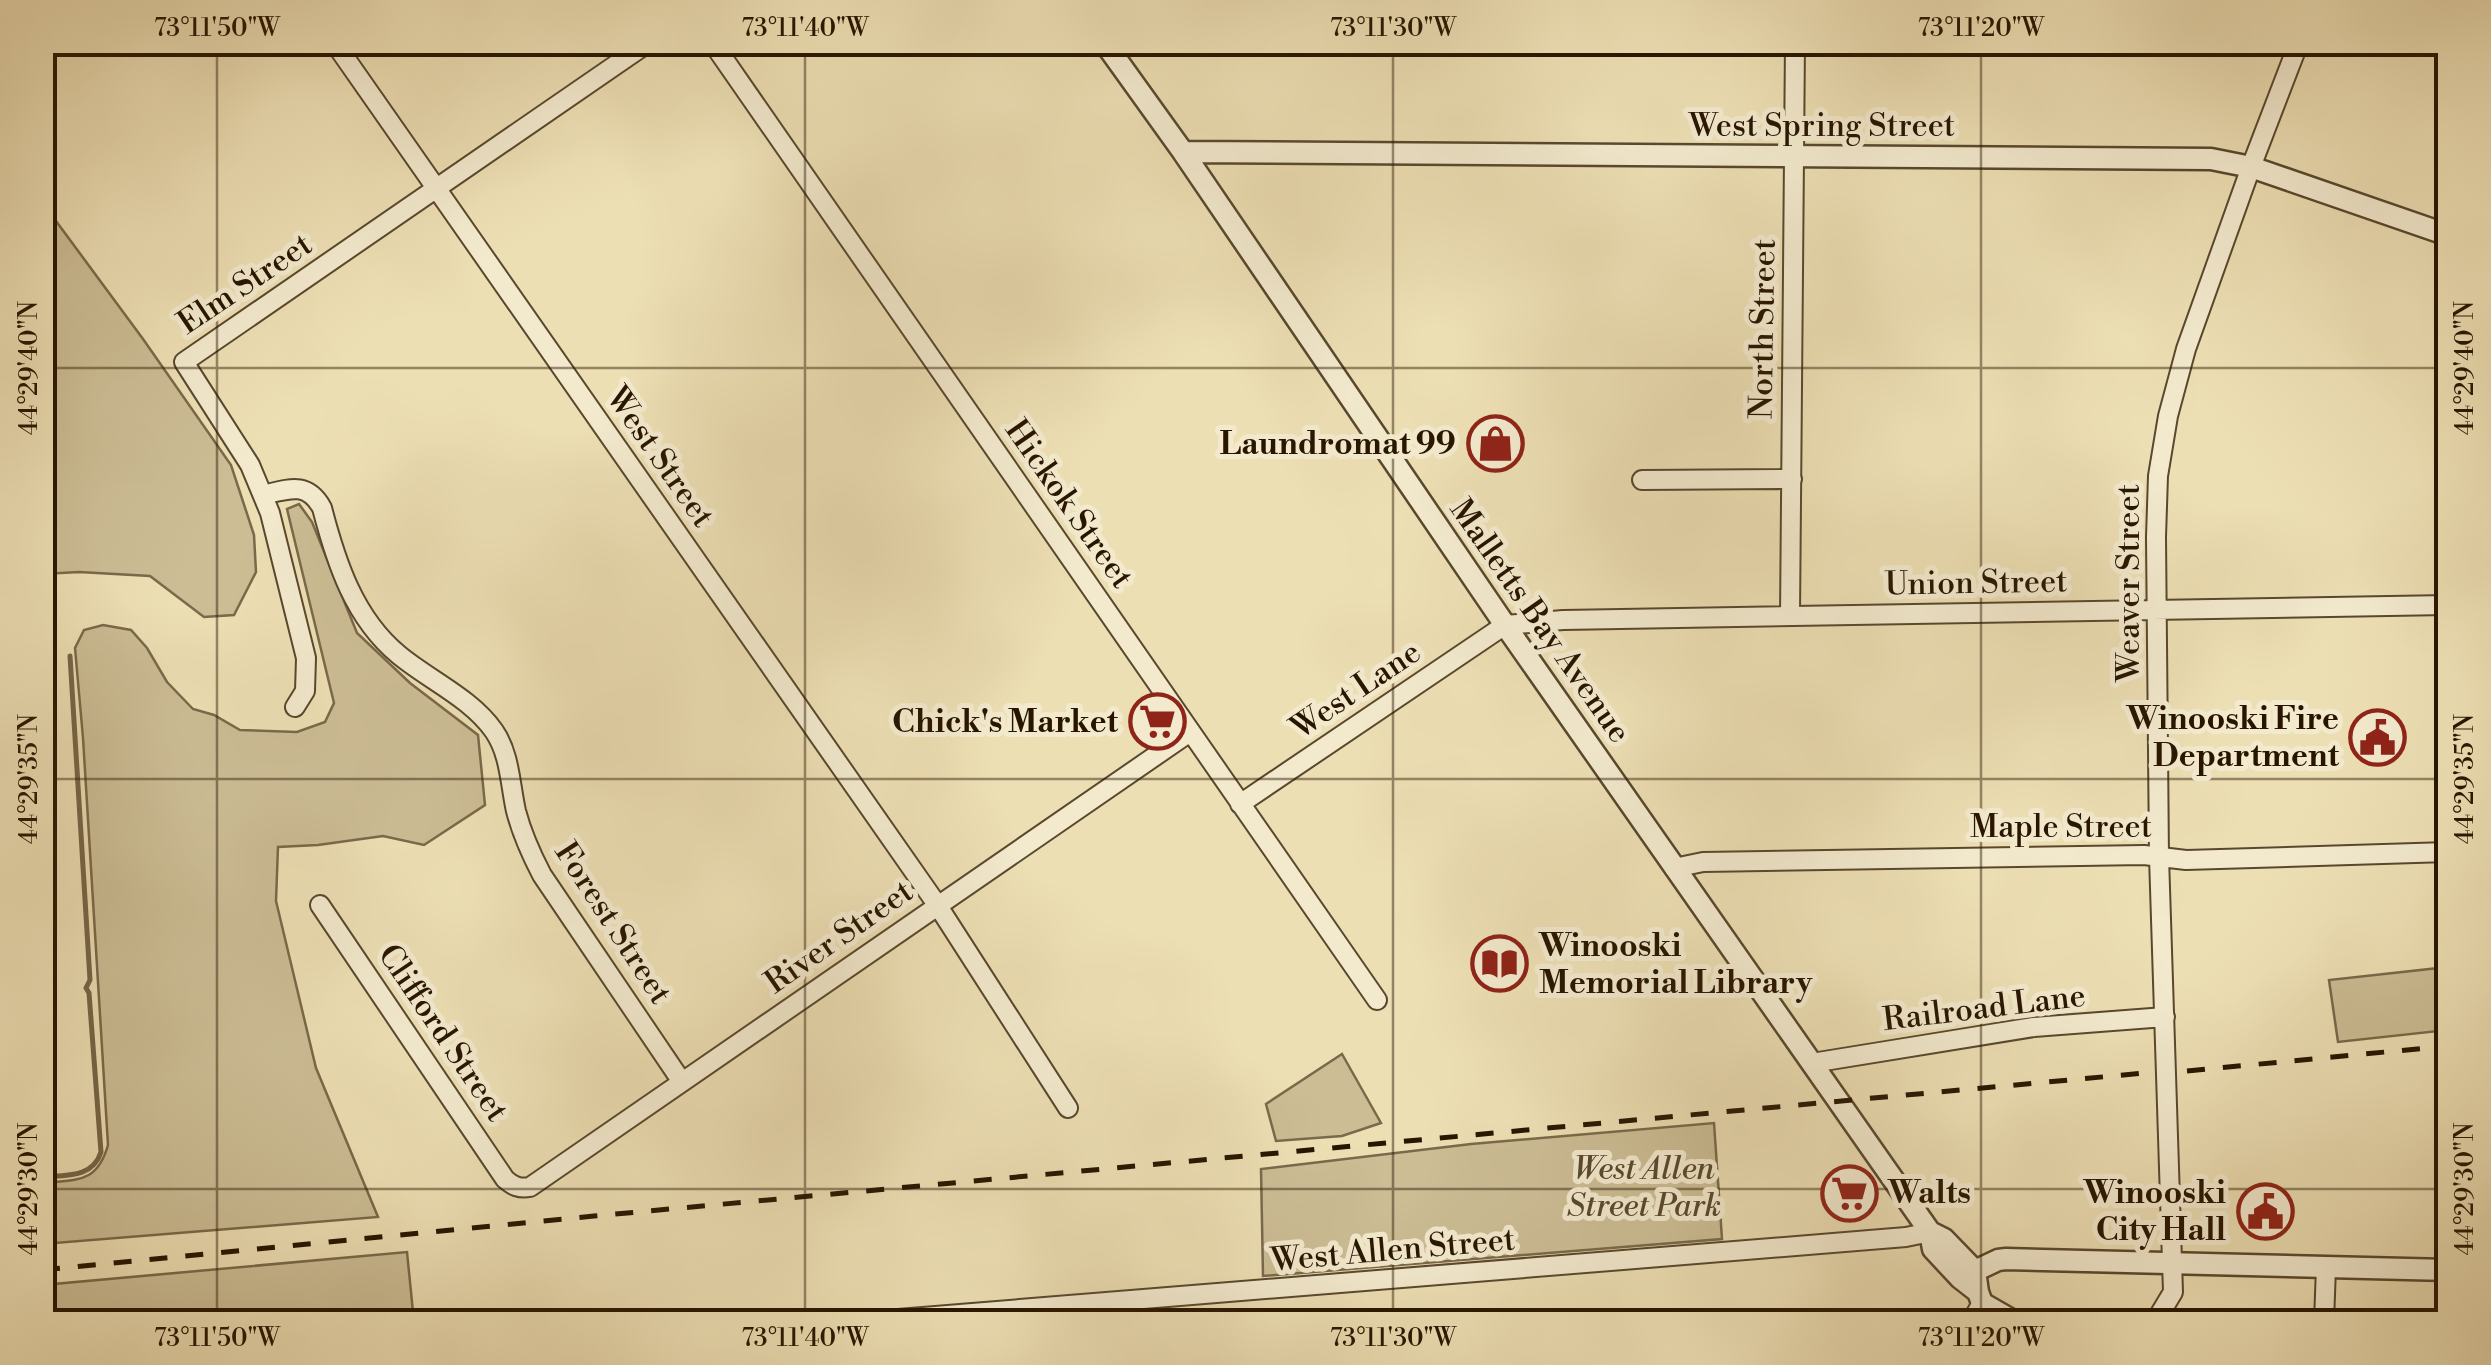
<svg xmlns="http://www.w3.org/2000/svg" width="2491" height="1365" font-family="'Libre Bodoni',serif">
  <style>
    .green { fill: #ccbd95; stroke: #7a694a; stroke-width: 2.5 }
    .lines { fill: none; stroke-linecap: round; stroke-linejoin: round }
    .stream { stroke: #766547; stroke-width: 5 }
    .minor-casing { stroke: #59482d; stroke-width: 22 }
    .tertiary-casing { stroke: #59482d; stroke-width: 25 }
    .minor { stroke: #f3eace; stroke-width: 18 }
    .tertiary { stroke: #f3eace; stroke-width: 20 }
    .rail { stroke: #281500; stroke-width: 5; stroke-dasharray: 18 18; stroke-linecap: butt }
    .ticks { fill: none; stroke: #281500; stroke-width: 2.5; stroke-opacity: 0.45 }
    .labels { text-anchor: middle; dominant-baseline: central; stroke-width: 10; stroke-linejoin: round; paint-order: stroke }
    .street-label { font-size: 32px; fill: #281500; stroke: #f3eace }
    .poi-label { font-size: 32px; font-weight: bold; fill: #281500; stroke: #f3eace; text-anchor: end }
    .park-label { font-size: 32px; font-style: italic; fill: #59472d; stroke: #f3eace }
    .neatline { fill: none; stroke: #281500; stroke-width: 4 }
    .ticks-label { font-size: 25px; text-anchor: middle; fill: #281500 }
  </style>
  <rect width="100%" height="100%" fill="#eddfb4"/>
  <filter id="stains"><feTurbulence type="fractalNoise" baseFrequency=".002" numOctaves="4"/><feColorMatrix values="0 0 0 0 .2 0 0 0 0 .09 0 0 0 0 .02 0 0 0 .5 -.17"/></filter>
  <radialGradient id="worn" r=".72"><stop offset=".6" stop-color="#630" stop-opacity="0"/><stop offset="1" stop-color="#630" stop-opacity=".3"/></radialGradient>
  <path class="green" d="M42,202L143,339L231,465L254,535L256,572L234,615L204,617L150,576L79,572L43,574Z
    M299,504L312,522L357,633L410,683L478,735L485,805L424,845L383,836L318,845L278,847L276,901L316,1068L378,1217L43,1244V1183C77,1179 97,1184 108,1145L83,738L75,648L84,630L103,625L131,630L147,648L167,682L193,709L214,715L240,730L297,732L325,722L334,703L287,509Z
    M2448,967V1030L2338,1042L2329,980Z
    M1342,1054L1381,1123L1342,1136L1276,1141L1266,1104Z
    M1714,1123L1722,1239L1263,1276L1261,1169L1471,1144Z
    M407,1252L414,1322H43V1285Z"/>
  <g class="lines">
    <path class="stream" d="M42,1177C66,1175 93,1178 101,1152L89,993L86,988L90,980L70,656"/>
    <defs>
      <path id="minor" d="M334,42L938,906L1068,1108
        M712,42L1377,1000
        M1642,480L1792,479
        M263,495C289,489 307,481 322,508C336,562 354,618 399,655C429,680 471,698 494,731C510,754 510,784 516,811C522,834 531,854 542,875L682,1082
        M1790,616L1795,42
        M295,707L305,691L306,658L270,513L250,465L184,362L649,42
        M1240,804L1505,625L1563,620L2448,605
        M1674,868L1703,862L2144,855L2186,860L2448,852
        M320,905L505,1179C513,1186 519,1189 530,1187L1190,732
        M1812,1063L2034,1027L2165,1017
        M861,1322L1906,1237L1930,1232
        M1971,1322L1982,1303
        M2155,1322L2173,1292L2159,857L2156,537L2158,476L2168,416L2186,349L2251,167L2299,42
        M2324,1322L2326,1267"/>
      <path id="tertiary" d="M1104,42L1183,152L1505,625L1930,1232L1933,1249L1960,1278L1978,1292
        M1183,152L2211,159L2251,167L2448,235
        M1930,1232L1944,1239L1975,1271L1978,1292L1982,1303L2015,1322
        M1960,1278L1998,1260L2006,1259L2448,1270"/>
    </defs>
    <use href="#minor" class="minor-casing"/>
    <use href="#tertiary" class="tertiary-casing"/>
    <use href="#minor" class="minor"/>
    <use href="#tertiary" class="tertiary"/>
    <path class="rail" d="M2187,1071L2448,1046
      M42,1270L594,1216L2145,1073"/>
  </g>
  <path class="ticks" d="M217,42V1322M805,42V1322M1393,42V1322M1981,42V1322M42,368H2448M42,779H2448M42,1189H2448"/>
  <defs>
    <symbol id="shop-ring" viewBox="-11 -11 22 22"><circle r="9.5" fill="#f3eace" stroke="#8f2418" stroke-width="1.5"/><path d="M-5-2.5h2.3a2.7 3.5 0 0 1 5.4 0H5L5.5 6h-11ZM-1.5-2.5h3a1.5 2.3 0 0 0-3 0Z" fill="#8f2418"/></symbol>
    <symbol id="supermarket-ring" viewBox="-11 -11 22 22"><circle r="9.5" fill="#f3eace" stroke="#8f2418" stroke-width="1.5"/><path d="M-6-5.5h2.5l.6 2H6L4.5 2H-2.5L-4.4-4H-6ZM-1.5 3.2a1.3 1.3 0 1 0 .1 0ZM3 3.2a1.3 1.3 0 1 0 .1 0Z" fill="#8f2418"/></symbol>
    <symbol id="civic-ring" viewBox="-11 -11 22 22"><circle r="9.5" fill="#f3eace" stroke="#8f2418" stroke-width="1.5"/><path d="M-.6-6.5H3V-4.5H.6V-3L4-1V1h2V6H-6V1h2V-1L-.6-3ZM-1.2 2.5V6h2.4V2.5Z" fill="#8f2418"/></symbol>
    <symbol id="library-ring" viewBox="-11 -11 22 22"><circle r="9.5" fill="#f3eace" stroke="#8f2418" stroke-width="1.5"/><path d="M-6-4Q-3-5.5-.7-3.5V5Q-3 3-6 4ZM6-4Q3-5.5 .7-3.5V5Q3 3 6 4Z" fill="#8f2418"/></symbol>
  </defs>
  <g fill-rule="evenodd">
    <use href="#shop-ring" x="1464" y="412" width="63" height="63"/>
    <use href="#supermarket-ring" x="1126" y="690" width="63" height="63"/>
    <use href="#civic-ring" x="2346" y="706" width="63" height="63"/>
    <use href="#library-ring" x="1468" y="932" width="63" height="63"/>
    <use href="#supermarket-ring" x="1818" y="1162" width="63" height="63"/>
    <use href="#civic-ring" x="2234" y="1180" width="63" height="63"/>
  </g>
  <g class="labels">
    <g class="street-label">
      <text x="1822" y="126">West Spring Street</text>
      <text transform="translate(245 284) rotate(-34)">Elm Street</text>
      <text transform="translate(1763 329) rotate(-89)">North Street</text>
      <text transform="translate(660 457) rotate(55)">West Street</text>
      <text transform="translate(1069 504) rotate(55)">Hickok Street</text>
      <text transform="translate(1976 583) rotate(-1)">Union Street</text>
      <text transform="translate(2129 583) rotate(-90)">Weaver Street</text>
      <text transform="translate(1540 621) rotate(55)">Malletts Bay Avenue</text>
      <text transform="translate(1356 690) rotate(-34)">West Lane</text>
      <text x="2061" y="827">Maple Street</text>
      <text transform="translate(613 923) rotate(57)">Forest Street</text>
      <text transform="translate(839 937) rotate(-35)">River Street</text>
      <text transform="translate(1984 1008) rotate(-7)">Railroad Lane</text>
      <text transform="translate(443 1033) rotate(56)">Clifford Street</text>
      <text transform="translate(1393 1250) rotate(-5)">West Allen Street</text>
    </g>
    <g class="poi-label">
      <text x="1456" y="444">Laundromat 99</text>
      <text x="2339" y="719">Winooski Fire<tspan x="2339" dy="37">Department</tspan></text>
      <text x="1118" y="722">Chick's Market</text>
      <text x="1539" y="946" text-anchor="start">Winooski<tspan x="1539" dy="37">Memorial Library</tspan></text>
      <text x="1888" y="1193" text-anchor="start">Walts</text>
      <text x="2226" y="1193">Winooski<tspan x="2226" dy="37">City Hall</tspan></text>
    </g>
    <g class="park-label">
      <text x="1644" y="1169">West Allen<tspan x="1644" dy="37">Street Park</tspan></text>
    </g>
  </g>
  <rect width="2491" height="1365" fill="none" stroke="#eddfb4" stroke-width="110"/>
  <rect x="55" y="55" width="2381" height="1255" class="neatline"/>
  <g class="ticks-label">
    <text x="217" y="36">73°11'50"W</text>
    <text x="805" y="36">73°11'40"W</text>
    <text x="1393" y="36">73°11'30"W</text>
    <text x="1981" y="36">73°11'20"W</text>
    <text transform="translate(28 368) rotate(-90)" y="9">44°29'40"N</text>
    <text transform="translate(2464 368) rotate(-90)" y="9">44°29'40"N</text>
    <text transform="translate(28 779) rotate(-90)" y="9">44°29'35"N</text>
    <text transform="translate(2464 779) rotate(-90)" y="9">44°29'35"N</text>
    <text transform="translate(28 1189) rotate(-90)" y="9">44°29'30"N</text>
    <text transform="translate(2464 1189) rotate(-90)" y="9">44°29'30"N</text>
    <text x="217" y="1346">73°11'50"W</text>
    <text x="805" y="1346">73°11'40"W</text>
    <text x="1393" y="1346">73°11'30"W</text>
    <text x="1981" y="1346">73°11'20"W</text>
  </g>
  <rect width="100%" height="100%" filter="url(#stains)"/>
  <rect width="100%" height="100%" fill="url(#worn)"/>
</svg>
